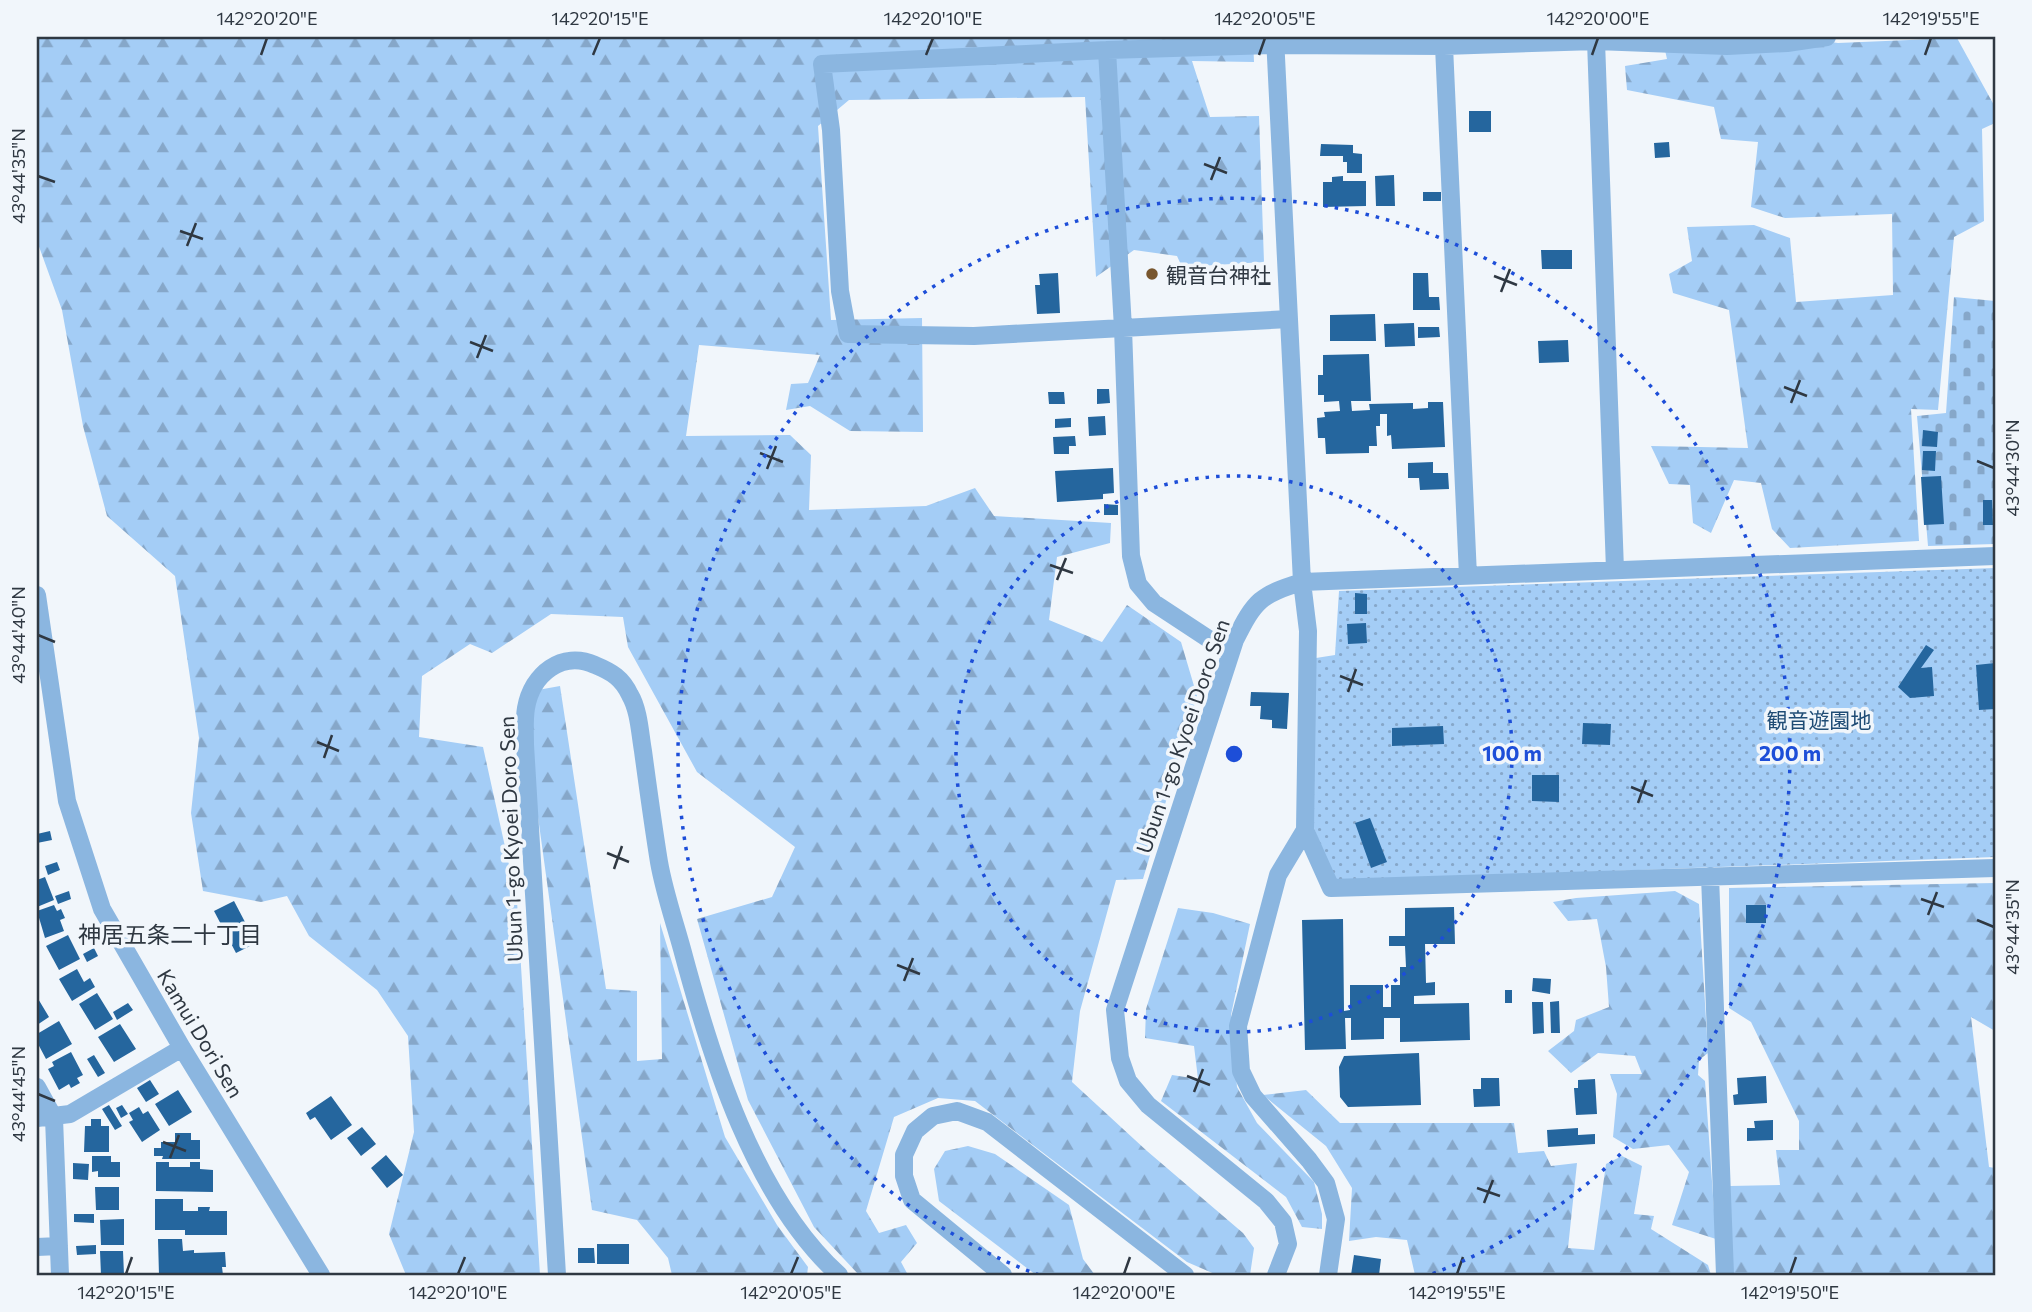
<svg xmlns="http://www.w3.org/2000/svg" width="2032" height="1312" font-family="Commissioner,'Noto Sans JP',sans-serif">
  <style>
    .forest { fill: url(#forest-firs) }
    .cemetery { fill: url(#cemetery-stones) }
    .park { fill: url(#park-dots) }
    .building { fill: #25669e }
    .lines { fill: none; stroke-linecap: round; stroke-linejoin: round }
    .minor { stroke: #8bb6e0; stroke-width: 18 }
    .ticks { fill: none; stroke: #2f3842; stroke-width: 2.5 }
    .ring { fill: none; stroke: #1d4ed8; stroke-width: 3.5; stroke-dasharray: 3.5 7 }
    .poi-dot { fill: #78562e; stroke: #f1f6fb; stroke-width: 2.5 }
    .labels { text-anchor: middle; dominant-baseline: central; stroke-width: 7; stroke-linejoin: round; paint-order: stroke }
    .poi-label { font-size: 21px; fill: #2f3842; stroke: #f1f6fb; text-anchor: start }
    .park-label { font-size: 21px; fill: #1f4c75; stroke: #f1f6fb }
    .street-label { font-size: 21px; fill: #2f3842; stroke: #f1f6fb }
    .neighbourhood-label { font-size: 23px; fill: #2f3842; stroke: #f1f6fb }
    .centre { fill: #1d4ed8; stroke: #f1f6fb; stroke-width: 3.5 }
    .ring-label { font-size: 21px; text-anchor: middle; font-weight: bold; fill: #1d4ed8; stroke: #f1f6fb; stroke-width: 7; stroke-linejoin: round; paint-order: stroke }
    .neatline { fill: none; stroke: #2f3842; stroke-width: 2.5 }
    .ticks-label { font-size: 18px; text-anchor: middle; fill: #2f3842 }
  </style>
  <defs>
    <pattern id="forest-firs" width="22" height="20" patternUnits="userSpaceOnUse" patternTransform="scale(1.75)"><rect width="22" height="20" fill="#a4cdf6"/><path d="M5 1l3.5 6h-7zM16 11l3.5 6h-7z" fill="#86a7c9"/></pattern>
    <pattern id="cemetery-stones" width="16" height="16" patternUnits="userSpaceOnUse" patternTransform="scale(1.75)"><rect width="16" height="16" fill="#a4cdf6"/><path d="M2 7V4a2 2 0 0 1 4 0v3zM10 15v-3a2 2 0 0 1 4 0v3z" fill="#86a7c9"/></pattern>
    <pattern id="park-dots" width="8" height="8" patternUnits="userSpaceOnUse" patternTransform="scale(1.75)"><rect width="8" height="8" fill="#a4cdf6"/><path d="M2 2h.1M6 6h.1" fill="none" stroke="#86a7c9" stroke-width="1.8" stroke-linecap="round"/></pattern>
  </defs>
  <rect width="100%" height="100%" fill="#f1f6fb"/>
  <path class="forest" d="M37,37H1253L1254,62L1192,61L1210,117L1259,116L1264,262L1182,267L1177,256L1134,250L1096,277L1085,97L849,100L818,126L831,320L922,318L923,432L850,431L810,406L786,410L791,384L808,383L820,355L699,345L686,436L790,435L811,455L809,510L926,506L975,488L994,516L1111,523L1110,543L1057,557L1049,620L1102,642L1127,605L1181,642L1197,696L1143,879L1116,880L1080,1011L1072,1082L1147,1151L1243,1233L1254,1248L1250,1275H1217L1187,1262L975,1101L938,1098L894,1117L866,1211L879,1233L906,1225L917,1243L901,1262L908,1275H859L814,1227L748,1100L697,919L772,897L795,847L697,772L628,647L623,617L551,614L492,653L470,644L422,676L419,737L483,747L517,901L540,1275H406L389,1234L414,1132L408,1036L377,990L309,936L287,896L261,902L203,891L191,813L199,738L175,576L107,516L83,426L62,310L37,241Z
    M1662,37H1795L1838,43L1957,38L1995,107V123L1982,129L1984,221L1954,237L1938,410L1911,409L1919,541L1790,548L1772,529L1761,483L1734,480L1711,533L1693,523L1690,485L1669,484L1651,446L1748,448L1729,310L1673,293L1669,274L1692,261L1687,227L1754,225L1790,238L1796,302L1893,295L1892,214L1785,218L1751,207L1758,142L1721,139L1714,107L1627,90L1625,66L1667,59Z
    M560,686L606,989L637,991V1061L662,1059L660,923L725,1137L777,1225L808,1267L807,1275H672L668,1258L637,1220L592,1210L521,693Z
    M1995,883V1031L1971,1017L1989,1167L1995,1168V1275H1733L1730,1186L1780,1185L1776,1150H1799V1121L1751,1022L1729,1008V888Z
    M1675,891L1699,904L1708,1053L1699,1060L1698,1075L1705,1081L1716,1239L1672,1225L1689,1172L1669,1145L1633,1149L1613,1137L1617,1094L1610,1074H1642L1635,1056L1598,1053L1571,1073L1548,1051L1574,1031L1576,1020L1609,1007L1606,967L1597,919L1568,921L1553,902L1576,898Z
    M1178,908L1213,913L1250,924L1231,1015L1237,1087L1257,1123L1314,1182L1322,1214V1229L1302,1227L1286,1197L1161,1101L1172,1075L1198,1079L1194,1046L1145,1038L1146,1009Z
    M1306,1090L1340,1123H1514L1518,1153L1544,1151L1551,1166L1577,1163L1568,1248L1594,1250L1606,1164L1622,1156L1642,1166L1634,1214L1654,1216L1651,1229L1708,1265L1711,1275H1415L1407,1240L1376,1237L1349,1241L1352,1188L1326,1146L1263,1095Z
    M968,1146L995,1154L1069,1205L1083,1259L1095,1275H1036L939,1201L934,1169L945,1151Z"/>
  <path class="cemetery" d="M1954,297L1995,301V544L1928,546L1917,416L1946,413Z"/>
  <path class="park" d="M1995,568V857L1335,881L1313,826L1316,658L1335,655L1339,591Z"/>
  <path class="building" d="M1469,111H1491V132H1469Z
    M1669,142L1670,157L1655,158L1654,143Z
    M1321,144L1353,145V153L1362,154V173H1347V162H1343V156H1320Z
    M1394,175L1395,206H1376L1375,176Z
    M1343,176V181H1366V206L1323,207V182H1332V177Z
    M1423,192H1441V201H1423Z
    M1541,250H1572V269H1542Z
    M1058,273L1060,313L1037,314L1035,285H1040L1039,274Z
    M1413,273H1428L1429,297H1439L1440,310H1413Z
    M1375,314L1376,341H1330V315Z
    M1414,323L1415,346L1385,347L1384,324Z
    M1418,327H1439L1440,337L1418,338Z
    M1568,340L1569,362L1539,363L1538,341Z
    M1369,354L1371,401H1351L1352,411L1370,410L1369,404L1413,403V409L1428,408V402H1443L1445,447L1392,449L1391,435L1387,436V414H1380V426H1376L1377,446H1369V453L1326,454L1325,438H1318L1317,418L1325,417L1324,412L1340,411L1339,401L1324,402V395H1318V375H1323V355Z
    M1097,389H1109L1110,403L1097,404Z
    M1048,392H1064L1065,404H1049Z
    M1105,416L1106,435L1089,436L1088,417Z
    M1071,418V427L1055,428V419Z
    M1923,430L1938,432L1937,447L1922,446Z
    M1075,436L1076,446H1069V454H1054L1053,437Z
    M1923,451H1936L1935,471L1922,470Z
    M1433,462V473H1448L1449,489L1420,490L1419,478H1408V463Z
    M1113,468L1114,493L1103,494V499L1057,502L1055,471Z
    M1941,476L1944,524L1924,525L1921,477Z
    M1983,500H1992L1993,525H1983Z
    M1104,504L1118,505V515H1104Z
    M1355,593L1367,594V614H1355Z
    M1366,623L1367,643L1348,644L1347,624Z
    M1926,645L1934,650L1921,668L1932,667L1934,696L1910,698L1898,687Z
    M1995,663V709L1979,710L1976,665Z
    M1251,692L1289,693L1287,729L1272,728V720L1260,719L1261,706H1250Z
    M1583,723L1611,724L1610,745L1582,744Z
    M1443,726L1444,744L1392,746V728Z
    M1532,775H1559V802L1532,801Z
    M1370,818L1387,862L1371,868L1355,823Z
    M50,831L52,840L37,843V834Z
    M57,862L60,870L48,875L45,866Z
    M45,877L54,900L37,907V880Z
    M69,891L71,899L58,904L55,896Z
    M234,901L256,943L236,953L214,911Z
    M54,905L57,911L61,909L65,918L60,920L64,931L45,938L37,911Z
    M1746,905H1766V923H1746Z
    M1454,907L1455,944H1425L1426,983L1435,982V995L1414,996V1004L1469,1003L1470,1040L1400,1042V1018H1384V1039L1351,1040V1018H1345L1346,1049L1305,1050L1302,920L1343,919L1344,1011L1350,1010V985H1383V1007H1391V985H1400V967H1406L1405,946H1389V936H1405V908Z
    M68,935L80,959L59,970L46,946Z
    M94,948L98,956L87,962L83,954Z
    M77,969L84,982L90,978L95,987L72,1001L59,979Z
    M1533,978L1551,979L1550,994L1532,991Z
    M1505,990H1512V1003H1505Z
    M97,993L113,1019L95,1030L79,1004Z
    M37,997L49,1017L37,1025Z
    M1559,1001L1560,1033H1551L1550,1002Z
    M1532,1002H1543L1544,1033L1533,1034Z
    M128,1003L133,1010L117,1020L113,1012Z
    M59,1021L72,1044L46,1059L37,1042V1034Z
    M120,1024L136,1049L114,1062L98,1037Z
    M71,1052L83,1075L77,1078L80,1083L71,1088L69,1084L59,1090L48,1069L54,1066L52,1062Z
    M1419,1053L1421,1105L1348,1107L1340,1097L1339,1067L1344,1056Z
    M94,1055L105,1073L98,1077L87,1059Z
    M1766,1076L1767,1103L1734,1105L1733,1095L1738,1094L1737,1078Z
    M1481,1078H1499L1500,1106L1474,1107L1473,1089H1481Z
    M1595,1079L1597,1114L1576,1115L1574,1088H1578V1080Z
    M150,1080L159,1094L146,1102L137,1088Z
    M178,1090L192,1112L169,1126L155,1104Z
    M331,1096L352,1125L331,1140L315,1117L310,1120L306,1113Z
    M109,1105L122,1126L115,1130L102,1109Z
    M122,1105L128,1114L121,1118L116,1108Z
    M139,1107L143,1114L148,1111L160,1130L142,1142L129,1122L133,1120L129,1113Z
    M91,1119H101V1126H109V1152H84L85,1126H91Z
    M1773,1120V1140L1747,1141V1128H1755L1754,1121Z
    M362,1127L376,1144L361,1156L347,1138Z
    M1578,1128V1135L1595,1134V1144L1548,1147L1547,1130Z
    M175,1133H191V1140H200V1159H162L163,1156H154V1148H161V1142H175Z
    M386,1155L403,1175L387,1188L371,1168Z
    M92,1156H111V1162H120V1177H98V1171L92,1172Z
    M156,1162H169V1167H190V1162H200V1169L213,1170V1192L156,1191Z
    M73,1163L89,1164L88,1180L73,1179Z
    M95,1187H119V1210H96Z
    M155,1199H183V1211H198V1207H210L209,1211H227V1235H185V1230H155Z
    M74,1214H94V1223L74,1222Z
    M124,1219V1245H101L100,1220Z
    M158,1239H182L183,1251L194,1250V1253L225,1252L226,1267H222L223,1275H159Z
    M597,1244H629V1264H597Z
    M96,1245V1254L77,1255L76,1246Z
    M578,1248H594L595,1263H578Z
    M100,1251H123L124,1275H101Z
    M1354,1255L1381,1259L1379,1275H1351Z"/>
  <g class="lines">
    <path class="minor" d="M1275,37L1302,582L1308,631L1305,830L1331,888L1995,868
      M1596,41L1615,570
      M1444,46L1468,576
      M1107,50L1123,328L974,336L848,334L840,291L831,130L822,64L1107,50L1275,45L1444,46L1596,41L1727,46L1787,43L1827,37
      M37,595L67,801L102,909L182,1048L321,1275
      M1230,653L1154,603L1138,584L1131,556L1123,328L1289,319
      M1305,830L1278,875L1238,1026L1241,1071L1253,1096L1309,1160L1326,1183L1336,1219L1328,1275
      M1710,876L1725,1275
      M37,1087L54,1118L60,1275
      M37,1118L70,1114L182,1048
      M37,1247L59,1246
      M557,1275L525,745C525,733 524,720 526,708C532,674 562,650 595,665C612,672 622,678 630,695C639,710 640,734 643,751C648,788 653,825 659,862C664,891 674,920 682,949C711,1058 754,1198 839,1275
      M1003,1275L912,1200L904,1176V1155L915,1131L933,1116L957,1111L987,1122L1185,1275
      M1276,1275L1288,1244L1283,1222L1266,1201L1148,1105L1128,1081L1120,1058L1115,1010L1235,640C1255,600 1260,595 1302,582L1995,556"/>
  </g>
  <path class="ticks" d="M261,55L267,38M593,55L600,38M926,55L933,38M1259,55L1265,38M1592,55L1598,38M1925,55L1931,38M1204,164L1227,173M38,176L55,182M1211,180L1220,157M180,231L203,239M187,246L196,223M1494,276L1517,285M1501,292L1510,269M470,342L493,351M477,358L486,335M1784,387L1807,396M1791,403L1800,380M760,453L783,462M1977,461L1994,468M767,469L776,446M1050,565L1073,573M1057,580L1066,558M38,635L55,642M1340,676L1363,685M1348,692L1356,669M317,742L339,751M324,758L332,735M1631,787L1653,796M1638,803L1646,780M607,853L629,862M614,869L622,846M1921,899L1944,907M1928,915L1937,892M1977,920L1994,927M897,965L920,974M904,981L913,958M1187,1076L1210,1085M1194,1092L1203,1069M38,1094L55,1101M163,1142L186,1151M170,1158L179,1135M1477,1188L1500,1196M1484,1203L1493,1180M126,1274L132,1257M458,1274L465,1257M791,1274L798,1257M1124,1274L1130,1257M1457,1274L1463,1257M1790,1274L1796,1257"/>
  <g class="ring">
    <circle cx="1234" cy="754" r="278"/>
    <path d="M1039 1275A556 556 0 1 1 1429 1275"/>
  </g>
  <circle class="poi-dot" cx="1152" cy="274" r="7"/>
  <g class="labels">
    <g class="poi-label">
      <text x="1166" y="274">観音台神社</text>
    </g>
    <g class="park-label">
      <text x="1819" y="719">観音遊園地</text>
    </g>
    <g class="street-label">
      <text transform="translate(1182 736) rotate(-71)">Ubun 1-go Kyoei Doro Sen</text>
      <text transform="translate(510 839) rotate(-92)">Ubun 1-go Kyoei Doro Sen</text>
      <text transform="translate(201 1033) rotate(59)">Kamui Dori Sen</text>
    </g>
    <g class="neighbourhood-label">
      <text x="170" y="934">神居五条二十丁目</text>
    </g>
  </g>
  <circle cx="1234" cy="754" r="10" class="centre"/>
  <g class="ring-label">
    <text x="1512" y="761">100 m</text>
    <text x="1790" y="761">200 m</text>
  </g>
  <rect width="2032" height="1312" fill="none" stroke="#f1f6fb" stroke-width="77"/>
  <rect x="38" y="38" width="1956" height="1236" class="neatline"/>
  <g class="ticks-label">
    <text x="267" y="25">142°20'20"E</text>
    <text x="600" y="25">142°20'15"E</text>
    <text x="933" y="25">142°20'10"E</text>
    <text x="1265" y="25">142°20'05"E</text>
    <text x="1598" y="25">142°20'00"E</text>
    <text x="1931" y="25">142°19'55"E</text>
    <text transform="translate(19 176) rotate(-90)" y="6">43°44'35"N</text>
    <text transform="translate(2013 468) rotate(-90)" y="6">43°44'30"N</text>
    <text transform="translate(19 635) rotate(-90)" y="6">43°44'40"N</text>
    <text transform="translate(2013 927) rotate(-90)" y="6">43°44'35"N</text>
    <text transform="translate(19 1094) rotate(-90)" y="6">43°44'45"N</text>
    <text x="126" y="1299">142°20'15"E</text>
    <text x="458" y="1299">142°20'10"E</text>
    <text x="791" y="1299">142°20'05"E</text>
    <text x="1124" y="1299">142°20'00"E</text>
    <text x="1457" y="1299">142°19'55"E</text>
    <text x="1790" y="1299">142°19'50"E</text>
  </g>
</svg>
